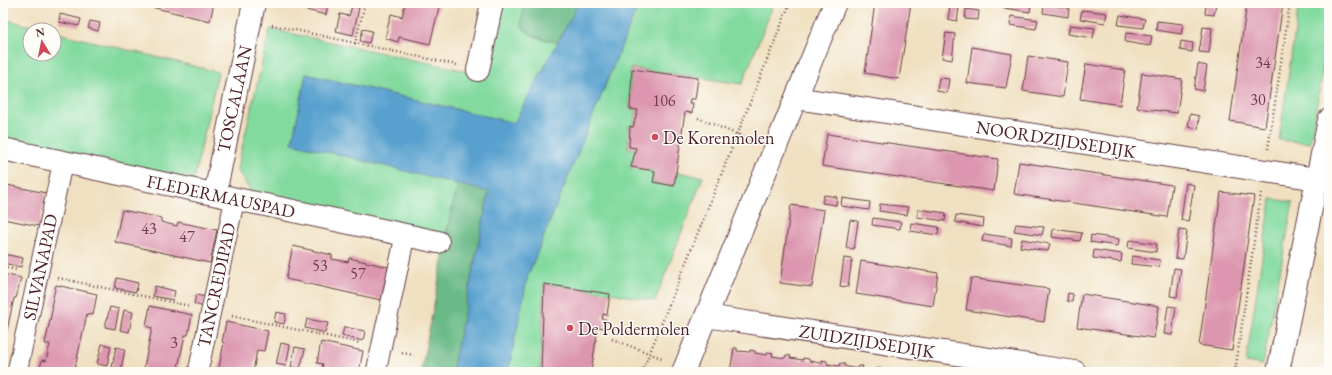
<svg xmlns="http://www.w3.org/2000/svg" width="1332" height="375" font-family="'EB Garamond',serif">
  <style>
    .green { fill: #82da9f; stroke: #667c65 }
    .forest { fill: #69ba86; stroke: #5a6c58 }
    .water { fill: #58a1cf; stroke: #51607d }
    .building { fill: #dc96af }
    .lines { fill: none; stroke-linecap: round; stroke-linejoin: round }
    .pedestrian-casing { stroke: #633c42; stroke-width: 21 }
    .minor-casing { stroke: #633c42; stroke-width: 24 }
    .path { stroke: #633c42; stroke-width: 2.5; stroke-dasharray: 1 3; stroke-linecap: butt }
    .pedestrian { stroke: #fff; stroke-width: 19 }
    .minor { stroke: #fff; stroke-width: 22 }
    .poi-dot { fill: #d1495b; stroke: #fdfcf7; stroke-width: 1.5 }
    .labels { text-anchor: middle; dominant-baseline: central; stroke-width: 3; stroke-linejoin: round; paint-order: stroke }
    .number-label { font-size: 16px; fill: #6e3d4c }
    .street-label { font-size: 18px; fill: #4a1f2b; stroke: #fdfcf7 }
    .poi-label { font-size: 18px; fill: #4a1f2b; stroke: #fdfcf7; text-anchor: start }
  </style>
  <rect width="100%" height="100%" fill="#fdfcf7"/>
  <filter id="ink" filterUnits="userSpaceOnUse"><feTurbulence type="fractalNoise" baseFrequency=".025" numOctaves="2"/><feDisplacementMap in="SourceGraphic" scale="8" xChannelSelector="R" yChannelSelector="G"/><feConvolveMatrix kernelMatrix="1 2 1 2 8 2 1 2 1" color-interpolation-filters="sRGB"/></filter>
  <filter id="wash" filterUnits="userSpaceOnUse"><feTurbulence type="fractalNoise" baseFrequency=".012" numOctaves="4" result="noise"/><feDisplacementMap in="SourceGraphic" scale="16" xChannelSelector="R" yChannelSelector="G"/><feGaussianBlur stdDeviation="0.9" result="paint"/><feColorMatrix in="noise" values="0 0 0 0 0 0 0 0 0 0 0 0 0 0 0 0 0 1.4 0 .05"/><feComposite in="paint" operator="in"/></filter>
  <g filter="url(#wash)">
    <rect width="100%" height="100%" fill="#f0e0c1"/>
    <path class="green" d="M503,3H524L521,26C530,37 545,40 558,42L514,123L306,74L292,143L458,184L444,242L251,192L237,169L270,29L485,75L488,72Z
      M639,3H774L742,84L631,68L630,109L637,110L633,126H629L628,148L636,149L631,168L654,171L653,183L674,186L677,172L703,177L655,301L611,293L544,284L540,372H508L528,275Z
      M1299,3H1329V35L1310,143L1279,140Z
      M3,19L47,30H30V54H54V32L218,72L194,179L3,139Z
      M1271,199L1293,202L1263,365L1246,362Z"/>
    <path class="forest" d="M524,3H579L558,42C545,40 530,37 521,26Z
      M458,184L489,192L452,372H421L443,258L444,242Z"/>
    <path class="water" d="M579,3H639L528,275L508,372H452L489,192L292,143L306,74L514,123Z"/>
    <g id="blocks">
      <path class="building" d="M134,3H214L210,21Z
        M295,3H328L326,15L294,7Z
        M352,3H361L360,7L352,5Z
        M405,3H440L430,44L399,37L398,42L385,38L391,14L402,17Z
        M875,3H911L899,79L865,73Z
        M977,3H992V6Z
        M1005,3H1031L1030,12L1004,8Z
        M1206,3H1216L1214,15L1205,14Z
        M1247,3H1283L1265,127L1230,121Z
        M1044,4L1069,8L1068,17L1043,13Z
        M352,6L359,8L353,35L336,31L340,14L349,16Z
        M950,7L959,8L957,21L948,19Z
        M966,9L979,11L978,20L965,19Z
        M1082,10L1107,13L1105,23L1080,19Z
        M60,14L81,19L79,26L59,22Z
        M1120,15L1145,19L1143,28L1118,25Z
        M1011,16L1038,20L1036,29L1010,25Z
        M90,21L100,23L98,31L88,28Z
        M1157,21L1183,24L1181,34L1156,30Z
        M1070,25L1095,28L1093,38L1068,34Z
        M1203,27L1212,28L1209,53L1199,52Z
        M363,29L372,31L369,43L360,41Z
        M946,33L955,34L952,60L942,58Z
        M1126,33L1152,36L1150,46L1125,42Z
        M1181,41L1193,43L1192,52L1180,50Z
        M972,47L1012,54L1006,88L967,83Z
        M1028,56L1068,62L1063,97L1023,91Z
        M1086,64L1125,70L1120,105L1080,99Z
        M1198,64L1207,66L1203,91L1194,89Z
        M632,69L698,78L695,99H690L689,103H693L692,113L685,112L674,186L653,182L655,171L631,167L636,148L629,147L630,126L633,127L638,110L630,109Z
        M1142,73L1182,79L1177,113L1137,108Z
        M939,78L949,79L947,93L937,91Z
        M1190,114L1199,116L1198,129L1188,127Z
        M827,134L998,159L994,191L822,166Z
        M1019,162L1172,185L1167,217L1014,194Z
        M1186,183L1194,185L1188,222L1181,220Z
        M7,185L46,193L39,226L3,219V188L6,189Z
        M1221,192L1254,196L1232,350L1199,345Z
        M824,195L837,197L836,205L822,203Z
        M842,198L870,202L869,210L841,206Z
        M880,204L908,207L907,215L879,211Z
        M791,205L824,210L812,287L780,283Z
        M918,209L946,213L945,221L917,217Z
        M122,210L161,218V222L177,226L178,222L217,230L210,263L115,242Z
        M956,215L984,219L983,227L955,222Z
        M873,218L901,222L900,229L872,225Z
        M850,220L858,221L854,249L846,248Z
        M911,223L939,227L938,235L910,231Z
        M1016,224L1044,227L1042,235L1014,231Z
        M1053,229L1082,233L1080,241L1052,237Z
        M1179,230L1187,231L1183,259L1175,258Z
        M984,234L1012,238L1011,246L982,241Z
        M1091,235L1119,239L1118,246L1090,242Z
        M1022,239L1050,244L1048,251L1020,247Z
        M1129,240L1157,244L1156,252L1128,248Z
        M293,246L332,255V259L348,262L349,258L388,267L381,300L286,279Z
        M1094,250L1122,254L1121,262L1093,258Z
        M3,254L23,258L21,267L3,263Z
        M1132,256L1160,260L1159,267L1131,264Z
        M844,258L852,259L848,287L840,286Z
        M861,261L938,273L933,306L856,294Z
        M1174,268L1181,269L1177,297L1170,296Z
        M3,274L21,278L16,298H14L6,335L3,334Z
        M117,278L138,283L136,292L115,288Z
        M971,278L1049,289L1044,322L966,310Z
        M544,284L610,294L607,315L603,314L602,319H606L605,328L598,327L591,372H541Z
        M56,285L97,294L93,315L87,314L74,372H39L42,360L46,361L50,344H45L53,306H51Z
        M155,286L175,291L173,300L153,296Z
        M1068,293L1073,294L1072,302L1067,301Z
        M1082,294L1159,306L1154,338L1077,327Z
        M196,295L206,297L204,307L194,304Z
        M150,306L192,315L188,335H185L177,372H143L152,328L146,326Z
        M1168,306L1176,307L1172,335L1164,334Z
        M110,307L119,309L115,329L105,327Z
        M124,310L133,312L129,332L120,330Z
        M276,312L286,314L284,324L274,322Z
        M307,319L328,323L325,333L305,328Z
        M226,322L268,331L264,351L257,350L253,372H218L224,343L222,342Z
        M344,327L365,331L363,341L342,336Z
        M321,342L363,351L359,372H321L323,364L317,363Z
        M281,343L290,345L286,366L276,364Z
        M102,344L111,346L107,366L97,364Z
        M116,347L125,349L121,369L112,367Z
        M295,347L305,349L300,369L291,367Z
        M734,348H737V351L750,352V350L755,351V353L767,355L768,352L773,353L772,356L785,358L786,355L791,356L790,358L803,360V358L809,359V361L822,363V360L827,361V364L839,366L840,363L842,364H845L844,366L857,369L858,366H863L862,369L875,371V369H880V372H730Z"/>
    </g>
  </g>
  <g filter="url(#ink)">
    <use href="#blocks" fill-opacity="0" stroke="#633c42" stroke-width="1"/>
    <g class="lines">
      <defs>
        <path id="pedestrian" d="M17,372L63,161
          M198,372L235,198
          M376,372L405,236"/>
        <path id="minor" d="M478,70L492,3
          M796,98L1317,179
          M3,149L438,242
          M215,194L254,3
          M706,316L1075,372
          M683,372L835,3
          M1278,372L1329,120"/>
      </defs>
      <use href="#pedestrian" class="pedestrian-casing"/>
      <use href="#minor" class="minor-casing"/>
      <path class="path" d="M272,25L457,65
        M355,44L365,3
        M698,118L753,141
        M1268,149L1290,3
        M3,267L18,270
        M58,278L190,306
        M232,316L360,343
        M612,339L664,359
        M402,353L414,355
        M642,372L790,3
        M1235,372L1261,193"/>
      <use href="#pedestrian" class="pedestrian"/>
      <use href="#minor" class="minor"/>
    </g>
  </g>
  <g class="poi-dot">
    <circle cx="655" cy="137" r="4"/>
    <circle cx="570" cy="328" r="4"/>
  </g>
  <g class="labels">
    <g class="number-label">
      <text x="1263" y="62">34</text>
      <text x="1258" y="99">30</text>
      <text x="664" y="100">106</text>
      <text x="149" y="228">43</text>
      <text x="187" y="236">47</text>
      <text x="320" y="265">53</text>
      <text x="358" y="273">57</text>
      <text x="174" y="342">3</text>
    </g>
    <g class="street-label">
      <text transform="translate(234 99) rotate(-78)">TOSCALAAN</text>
      <text transform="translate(1056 139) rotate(9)">NOORDZIJDSEDIJK</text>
      <text transform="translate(221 196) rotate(12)">FLEDERMAUSPAD</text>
      <text transform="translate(40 267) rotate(-78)">SILVANAPAD</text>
      <text transform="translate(216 285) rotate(-78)">TANCREDIPAD</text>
      <text transform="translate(867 341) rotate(9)">ZUIDZIJDSEDIJK</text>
    </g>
    <g class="poi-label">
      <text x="663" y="137">De Korenmolen</text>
      <text x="578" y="328">De Poldermolen</text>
    </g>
  </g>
  <rect width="1332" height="375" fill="none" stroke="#fdfcf7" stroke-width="16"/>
  <g transform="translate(42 42) rotate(350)"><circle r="19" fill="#fdfcf7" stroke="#b5a4a5"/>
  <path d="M0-3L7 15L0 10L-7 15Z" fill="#d1495b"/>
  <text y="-6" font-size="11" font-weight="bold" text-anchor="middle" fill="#4a1f2b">N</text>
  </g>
</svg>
